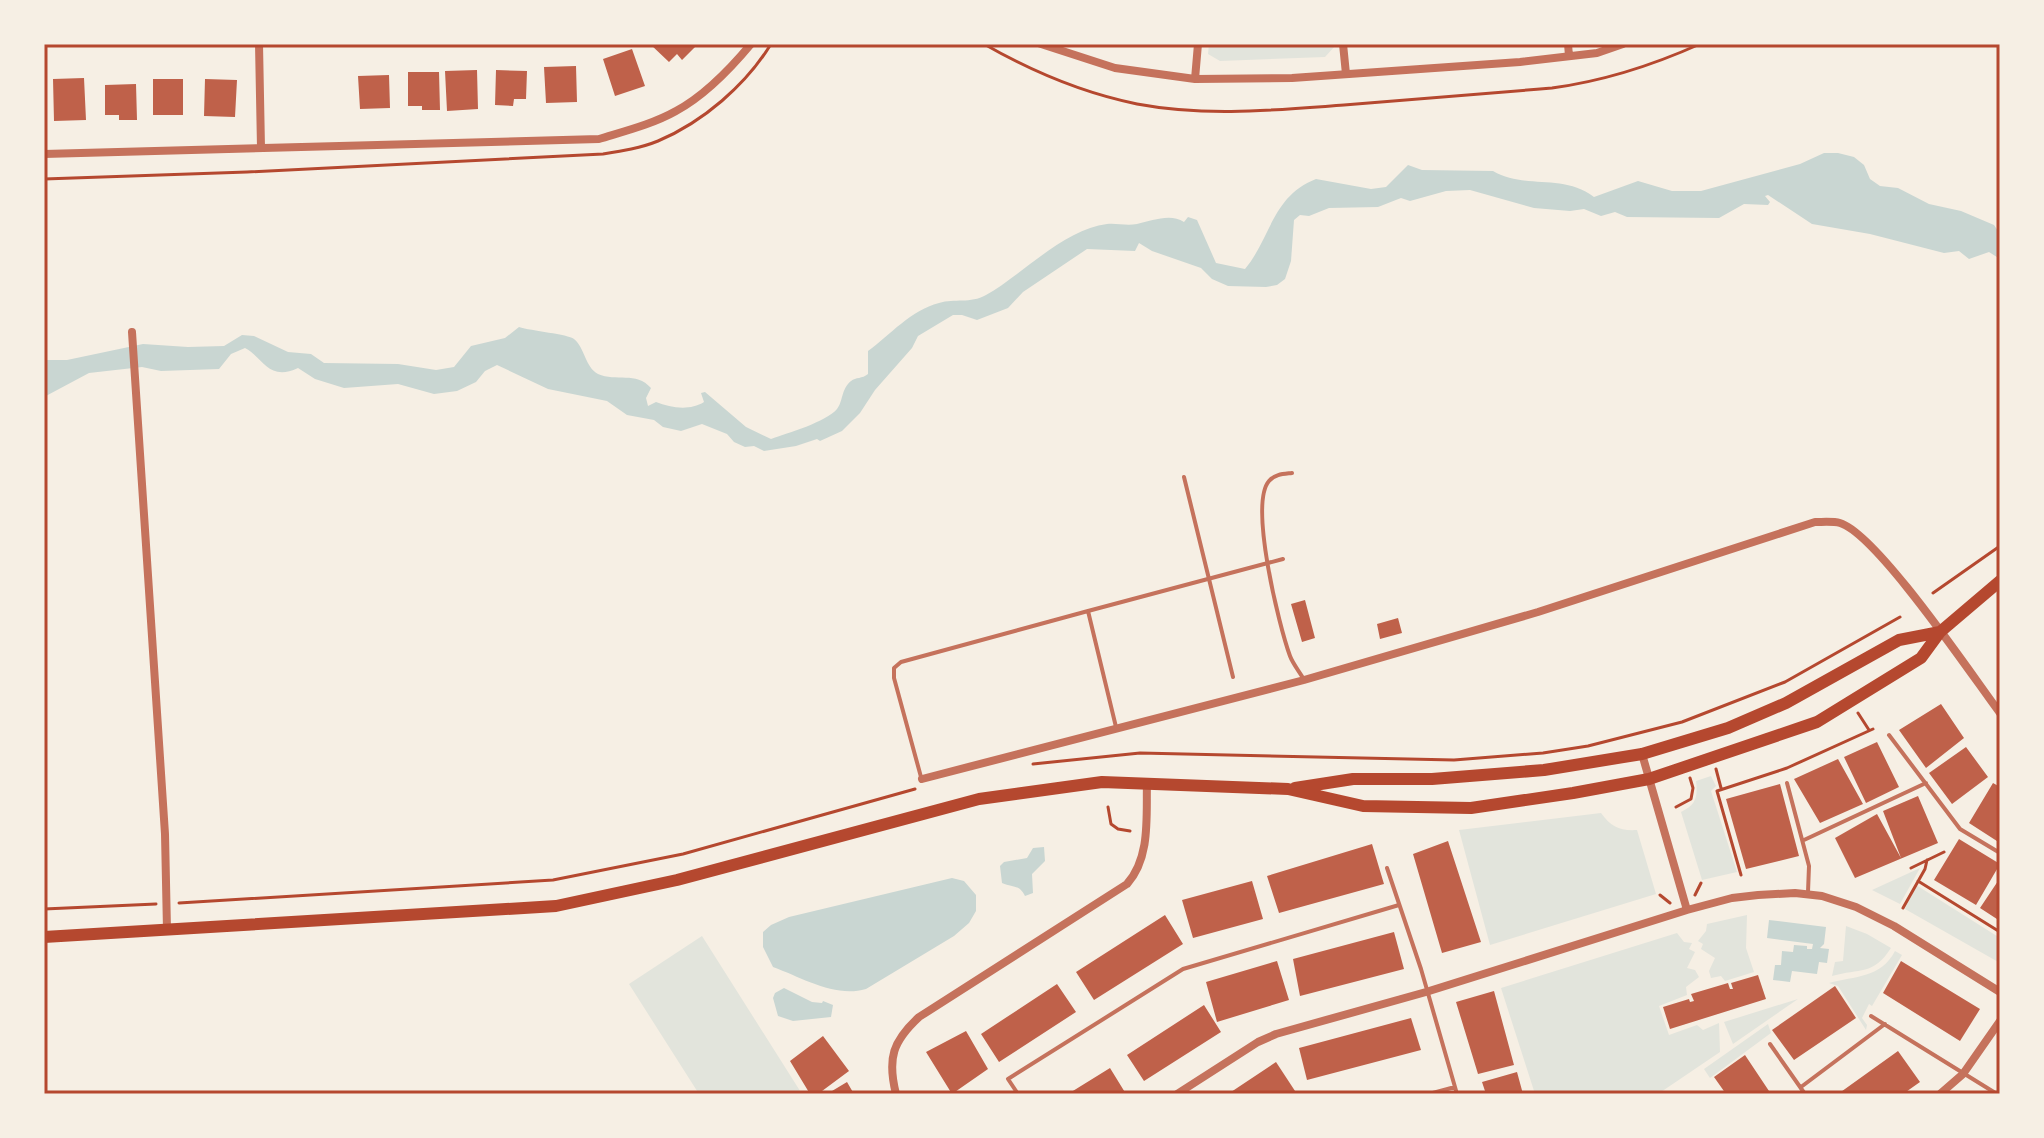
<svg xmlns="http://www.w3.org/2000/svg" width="2044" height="1138" font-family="'DM Sans',sans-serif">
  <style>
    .green { fill: #e2e4dc }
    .water { fill: #c9d6d2 }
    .building { fill: #bf614a }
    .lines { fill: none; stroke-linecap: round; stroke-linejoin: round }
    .path { stroke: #b5482f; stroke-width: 3 }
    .service { stroke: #c5725c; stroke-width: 4 }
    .minor { stroke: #c5725c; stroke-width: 8 }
    .secondary { stroke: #b5482f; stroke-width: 12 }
    .neatline { fill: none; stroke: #b5482f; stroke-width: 3 }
  </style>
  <rect width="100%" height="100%" fill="#f6efe4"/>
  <path class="green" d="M1209,44H1335V46L1325,57L1220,61L1208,54Z
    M1711,776L1716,786L1711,791L1737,872L1702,880L1681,812C1696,805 1698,797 1696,781Z
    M1601,813C1611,827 1620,831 1637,830L1656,894L1490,945L1459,830Z
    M1920,868L1900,904L1872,890Z
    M1916,885L2000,938V963L1905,909Z
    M1747,915L1746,948L1754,972L1725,981L1721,976L1711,978L1709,971L1715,958L1701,949L1703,944L1698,941L1706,931L1707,924Z
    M1846,926L1867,934L1891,948C1873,976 1860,968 1832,976L1835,962L1843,961Z
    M1677,933L1684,942L1692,943L1689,949L1695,952L1687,968L1695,970L1699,977L1686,987L1687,995L1659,1006L1669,1035L1697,1025L1703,1030L1719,1023L1720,1052L1658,1094H1535L1501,988Z
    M702,936L802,1094H699L629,984Z
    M1895,951L1902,955L1872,1006L1869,1004L1862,1018L1867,1025L1866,1030L1838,986L1829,983C1855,976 1881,978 1895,951Z
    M1798,999L1733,1044L1724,1022Z
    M1768,1024L1771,1033L1710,1078L1704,1069Z"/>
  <path class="water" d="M1824,153H1838L1854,157L1864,165L1870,179L1880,186L1898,188L1929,204L1961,211L1994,225L2000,234V259L1989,252L1969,259L1959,251L1944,253L1870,234L1812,224L1768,195L1765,196L1770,202L1768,205L1744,204L1719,218L1627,217L1615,212L1601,216L1584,209L1570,211L1534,208L1470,190L1446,191L1410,201L1401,198L1378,207L1329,208L1309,216L1300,215L1294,220L1291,261L1285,279L1277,285L1266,287L1228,286L1212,279L1201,268L1152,251L1139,243L1135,251L1087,249L1023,292L1008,308L977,320L962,315H953L918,336L912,348L875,390L860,413L842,431L820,441L817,439L796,446L764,451L754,446L745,447L734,442L727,434L702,424L681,431L663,427L654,420L627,415L607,401L548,389L497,365L485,371L476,382L457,391L434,394L398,384L344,388L315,379L298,368C268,382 263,357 245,348L231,354L219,369L161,371L142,367L89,373L44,397V360H67L143,344L188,347L224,346L242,335L254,336L288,352L311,354L324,363L398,364L436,370L454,367L471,346L505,338L519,327C531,331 568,334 574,339C585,348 585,367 598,374C616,382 636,371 651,388L646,398L648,406L656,402C671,408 690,411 704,402L701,393L705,392L746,427L771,439C788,433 826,422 837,409C843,402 841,389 851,381C856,377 862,379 868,374V351C890,335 911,310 939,303C955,298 970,304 986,295C1022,275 1064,229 1107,224C1117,223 1126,226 1137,224C1152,221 1170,213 1184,222L1188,217L1197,220L1216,263L1245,269C1271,238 1272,196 1316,179L1371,189L1386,187L1408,165L1422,170L1493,171C1526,190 1562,173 1594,197L1638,181L1672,191H1701L1800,164Z
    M1044,847L1045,861L1032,874L1033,893L1025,896C1019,884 1013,888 1002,883L1000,866L1004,862L1027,858L1033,848Z
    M952,878L964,881L976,895V911L969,923L954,936L866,989C835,998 803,978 773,967L763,947V932L771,925L789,917Z
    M1769,920L1826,927L1824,944L1820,948L1829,949L1827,963L1819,962L1817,974L1792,971L1790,982L1773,980L1775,965H1781L1782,951L1793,952L1794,945L1807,946V949H1812L1813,944L1767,938Z
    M784,988L812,1002L822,1003L823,1001L833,1005L831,1017L793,1021L778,1016L773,998L775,993Z"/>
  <path class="building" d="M650,44H693L696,46L682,60L677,54L669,62Z
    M632,49L645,86L615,96L603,59Z
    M576,66L577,102L546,103L544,67Z
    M477,70L478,109L447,111L445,71Z
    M496,70L527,71L526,99H514L513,106L495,105Z
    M408,72H439L440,110H422V106H408Z
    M389,75L390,108L360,109L358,76Z
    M84,78L86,120L54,121L53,79Z
    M153,79H183V115H153Z
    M205,79L237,80L235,117L204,116Z
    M136,84L137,120H119V115H105V85Z
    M1305,600L1315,638L1302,642L1291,604Z
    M1398,618L1402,633L1380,639L1377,624Z
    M1941,704L1964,738L1926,768L1899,730Z
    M1877,742L1899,787L1866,803L1844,757Z
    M1966,747L1988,777L1952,804L1929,773Z
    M1838,759L1863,804L1820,823L1794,779Z
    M1993,783L2000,787V843L1969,823Z
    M1780,784L1799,856L1746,869L1726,799Z
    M1918,796L1938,843L1855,878L1835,838L1877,814L1901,858L1883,811Z
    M1959,839L2000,864L1976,905L1934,880Z
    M1448,841L1481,942L1442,953L1413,854Z
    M1372,844L1384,884L1279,913L1267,876Z
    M2000,878V921L1980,908Z
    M1252,881L1263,919L1193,938L1182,900Z
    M1165,915L1183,944L1094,1000L1076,972Z
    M1394,932L1404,969L1300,996L1293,959Z
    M1277,961L1289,1000L1217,1022L1206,982Z
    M1901,961L1980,1009L1960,1041L1883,993Z
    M1758,975L1766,999L1670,1029L1663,1007L1689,999L1690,1002L1694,1001L1691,994L1728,983L1730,989H1733L1731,983Z
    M1057,984L1076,1012L999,1062L981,1034Z
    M1835,986L1856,1018L1794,1060L1772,1030Z
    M1494,991L1514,1065L1478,1074L1456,1002Z
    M1204,1005L1221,1032L1144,1081L1127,1055Z
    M1411,1018L1421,1050L1307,1080L1299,1048Z
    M966,1031L988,1069L952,1094L926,1052Z
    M823,1036L849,1071L818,1094H810L790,1061Z
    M1898,1051L1920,1082L1903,1094H1838Z
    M1745,1055L1771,1094H1726L1714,1077Z
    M1276,1062L1297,1094H1228Z
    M1110,1068L1126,1094H1068Z
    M1517,1072L1523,1094H1486L1482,1082Z
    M847,1082L854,1094H827Z"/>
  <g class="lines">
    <path class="path" d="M984,44C1031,71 1083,93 1137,104C1206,117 1275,110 1344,105C1414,99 1483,94 1552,88C1604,81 1651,66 1700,44
      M44,179L247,172L603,154C622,151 641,148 658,141C703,122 746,85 771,44
      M1933,593L2000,546
      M1858,713L1869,730
      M1033,764L1140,753L1454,760L1543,753L1588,746L1682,722L1785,682L1900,617
      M1716,769L1721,788
      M1108,807L1111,824L1118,829L1130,831
      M1676,807L1691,799L1693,788L1690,778
      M1911,868L1944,852
      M1741,875L1717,791L1787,768L1873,729
      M1918,881L2000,932
      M1660,895L1670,903
      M1695,895L1701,883
      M179,903L553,880L683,854L915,789
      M1903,908L1925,869L1927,860
      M44,909L156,904"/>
    <path class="service" d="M44,45L74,44
      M1292,473C1284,474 1275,474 1269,481C1249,504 1279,626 1290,656C1293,664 1299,671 1303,678
      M1184,477L1233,677
      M1088,611L1283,559
      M1889,735L1960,829L2000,853
      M921,777L894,678V668L901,662L1088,611L1116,727
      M1787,783L1809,866L1808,892
      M1804,840L1926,783
      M1387,868L1421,969L1457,1094
      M1871,1016L1997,1094
      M1770,1044L1805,1094
      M1801,1087L1885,1024
      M1018,1094L1008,1079L1183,969L1399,905
      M1429,1094L1455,1087"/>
    <path class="minor" d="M259,44L261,148
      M1041,44L1115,68L1195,79L1292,78L1520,62L1597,53L1623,44
      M1343,44L1346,74
      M1568,44L1569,56
      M1195,79L1198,44
      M44,154L599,139C625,131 653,124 676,111C704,96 731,68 751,44
      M132,332L165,834L167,930
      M1642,754L1687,910
      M922,779L1304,680L1538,612L1815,522C1823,522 1833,521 1840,523C1877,534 1973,677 2000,713
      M896,1094C887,1058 893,1041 919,1017L1127,884C1151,857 1146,816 1147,782
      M1177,1094L1258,1042L1276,1034L1426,992L1687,910L1732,898L1758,895L1795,893L1822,896L1856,907L1894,926L2000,992
      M1940,1094L1963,1074L2000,1021"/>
    <path class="secondary" d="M1295,788L1353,779H1432L1544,770L1642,754L1728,728L1786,703L1899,640L1940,632
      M44,937L556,906L677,880L979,799L1102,782L1288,789L1363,806L1471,808L1573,793L1649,779L1817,722L1921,658L1940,632L2000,581"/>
  </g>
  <rect width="2044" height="1138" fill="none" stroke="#f6efe4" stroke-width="92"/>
  <rect x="46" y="46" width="1952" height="1046" class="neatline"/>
</svg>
